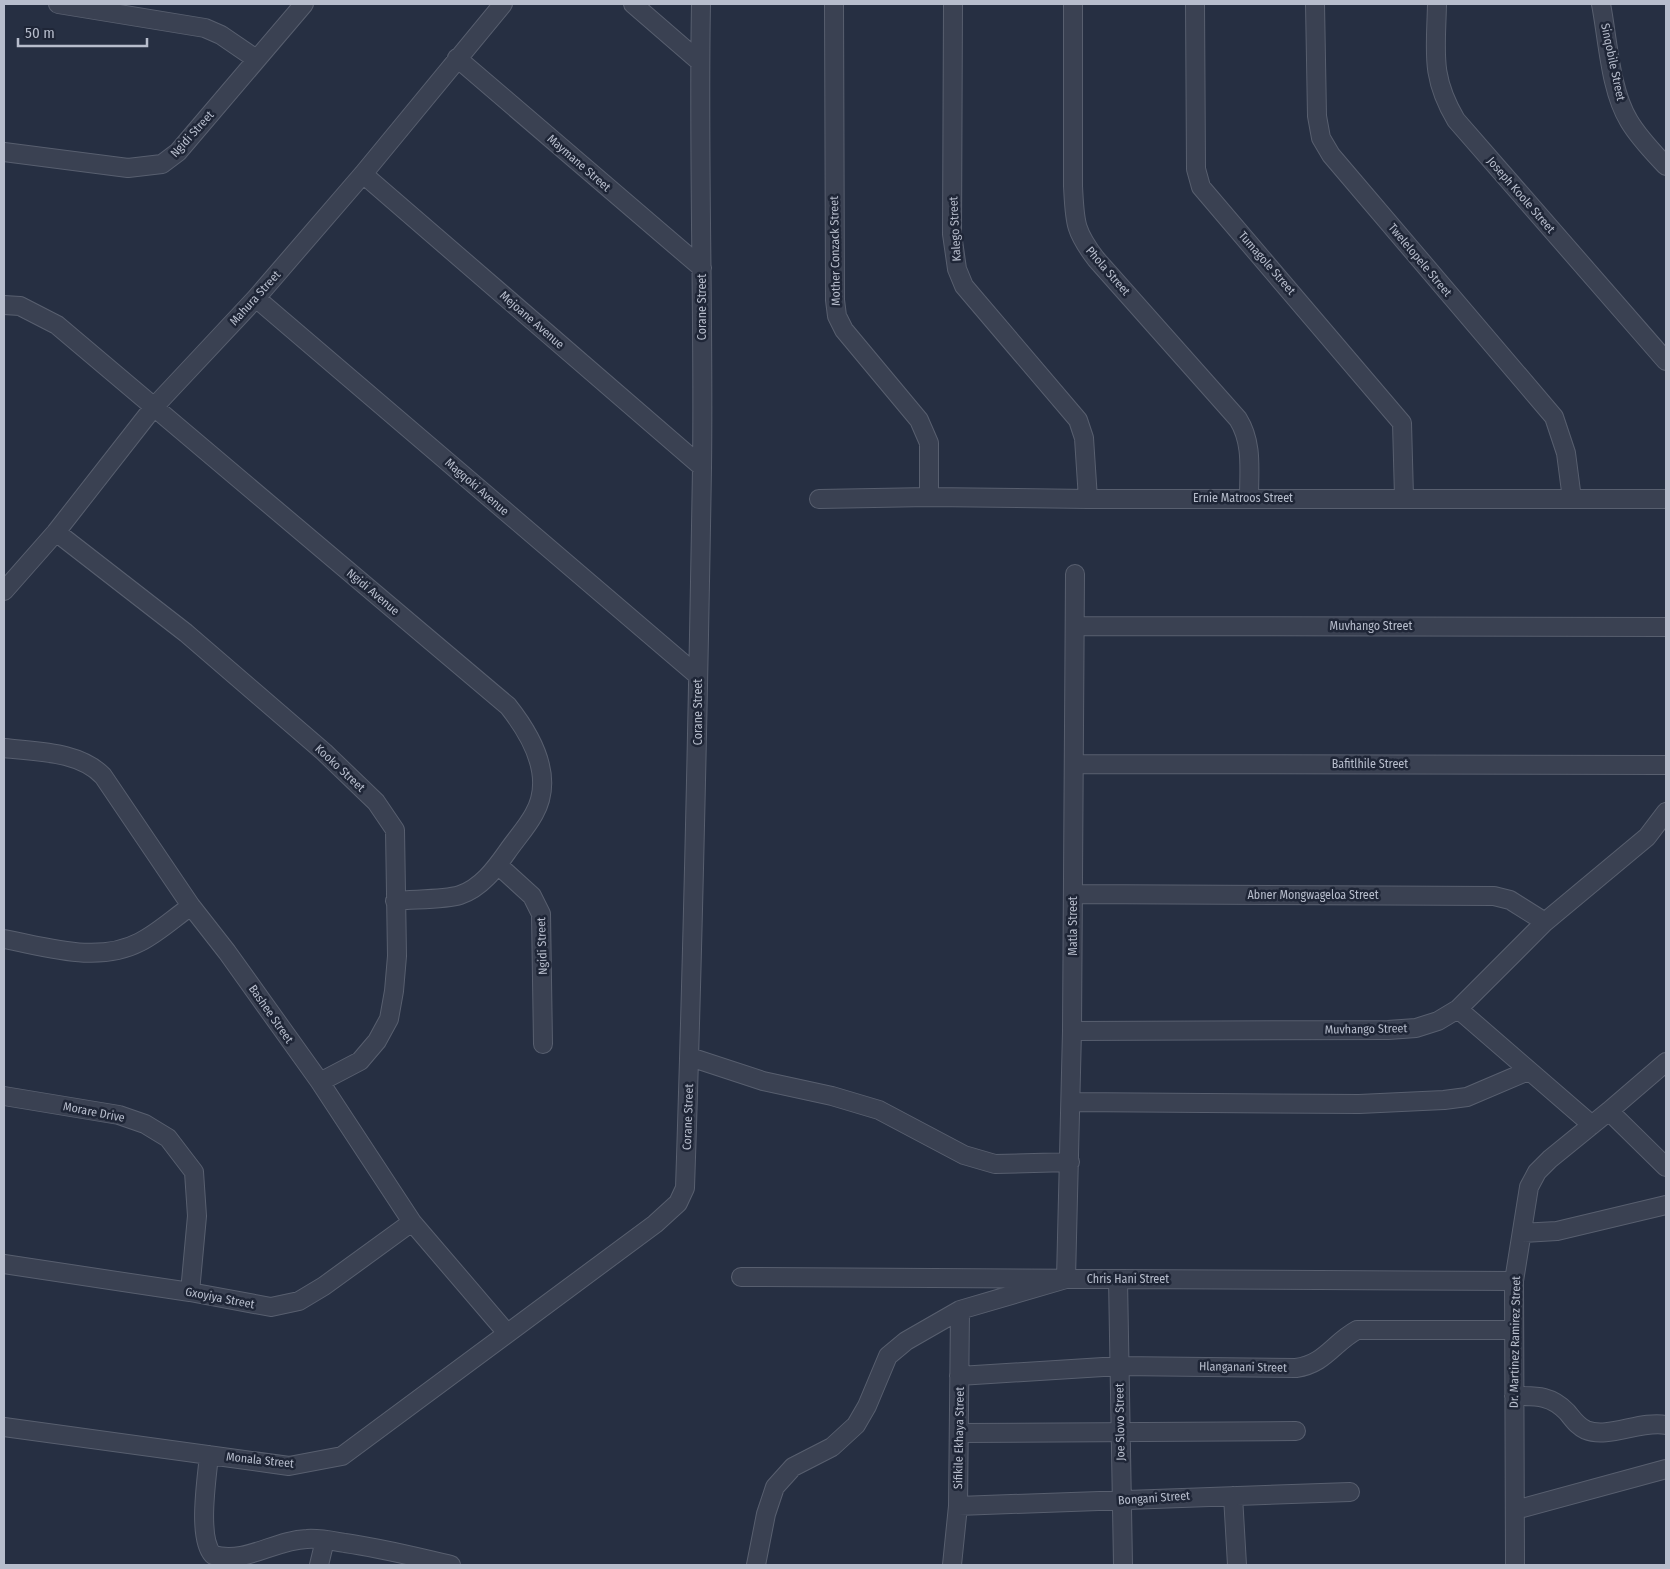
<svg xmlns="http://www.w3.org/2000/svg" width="1670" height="1569" font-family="'Fira Sans Condensed',sans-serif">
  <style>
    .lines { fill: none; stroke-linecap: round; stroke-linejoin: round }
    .minor-casing { stroke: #585f6f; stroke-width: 20 }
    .minor { stroke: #3a4152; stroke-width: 18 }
    .labels { text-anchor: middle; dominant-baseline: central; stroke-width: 5; stroke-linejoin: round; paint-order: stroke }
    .street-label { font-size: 12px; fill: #b7bdcc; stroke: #1f2637 }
  </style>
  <rect width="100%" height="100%" fill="#262f42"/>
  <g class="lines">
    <defs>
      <path id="minor" d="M58,4L205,28L221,35L256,59
        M633,4L700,62
        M834,4L835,300L837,316L844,330L919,420L929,443V497
        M953,4L952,234L957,269L964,286L1078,420L1084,438L1088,499
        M1073,4V186C1075,222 1074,230 1096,259L1238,419C1253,443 1249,470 1249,498
        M1195,4L1196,169L1201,187L1402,423L1404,497
        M1315,4L1317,116L1321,138L1331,155L1554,417L1566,453L1572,499
        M1437,4C1436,52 1430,76 1456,120L1666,361
        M1601,4C1608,40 1610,90 1629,121C1639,138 1653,152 1666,166
        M457,58L702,268
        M4,152L128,168L162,164L178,152L304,4
        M363,174L702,467
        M256,298L697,675
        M4,305L20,306L57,325L508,706C531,735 555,777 534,814C527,827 516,839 507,852C495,869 481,888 460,895C444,900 413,899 395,901
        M819,499L929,497L1088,499H1666
        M56,532L186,633L324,752L376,802L395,830L397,956L394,991L389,1019L377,1041L360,1061L320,1082
        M4,591L56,532L153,408L256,298L363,174L503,4
        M1075,626L1666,627
        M4,748C37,752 79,751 103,776L191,906L227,952L320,1082L412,1222L507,1333
        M1074,764L1666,765
        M498,865L532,896L541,914L543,1044
        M1073,894L1494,896L1510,900L1545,922
        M4,939C47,947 98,964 140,942C158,933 174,918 191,906
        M1458,1009L1592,1125
        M1072,1031L1388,1030L1416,1028L1438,1021L1458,1009L1545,922L1647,837L1666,812
        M690,1057L763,1081L832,1096L879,1110L964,1155L995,1164L1070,1162
        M4,1096L119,1115L145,1124L168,1138L194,1172L197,1216L190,1292
        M1071,1102L1359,1104L1444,1100L1467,1097L1528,1071
        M1609,1111L1666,1167
        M1522,1233L1557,1231L1666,1205
        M4,1264L190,1292L271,1307L299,1301L324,1286L412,1222
        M741,1277L1514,1281
        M1118,1279L1123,1565
        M959,1376L1119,1366L1296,1368C1325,1364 1333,1343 1357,1330H1514
        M1514,1396C1536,1396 1551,1395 1567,1412C1573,1419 1577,1426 1586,1430C1608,1439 1641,1420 1666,1425
        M4,1427L289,1466L342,1456L655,1224L678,1203L685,1188C693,948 698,708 702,468C704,313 698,158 701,4
        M959,1433L1296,1431
        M209,1455C207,1478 197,1538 213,1555C247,1564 274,1540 307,1539C319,1538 333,1541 345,1543C381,1548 416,1557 451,1565
        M1233,1496L1237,1565
        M958,1506L1350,1492
        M1515,1510L1666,1469
        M319,1565L325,1540
        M756,1565L766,1514L775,1487L793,1467L832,1447L856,1425L867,1406L888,1356L906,1341L960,1310L1066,1279L1072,1031L1075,574
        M952,1565L958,1506L960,1310
        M1515,1565L1514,1281L1529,1187L1537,1172L1550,1159L1609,1111L1666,1062"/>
    </defs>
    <use href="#minor" class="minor-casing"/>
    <use href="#minor" class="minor"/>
  </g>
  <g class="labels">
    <g class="street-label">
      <text transform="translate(1613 62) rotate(78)">Sinqobile Street</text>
      <text transform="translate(192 134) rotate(-48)">Ngidi Street</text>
      <text transform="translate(579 163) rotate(41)">Maymane Street</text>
      <text transform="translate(1521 195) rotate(49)">Joseph Koole Street</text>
      <text transform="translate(955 229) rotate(-93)">Kalego Street</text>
      <text transform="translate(835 251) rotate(-91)">Mother Conzack Street</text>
      <text transform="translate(1420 260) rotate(50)">Twelelopele Street</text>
      <text transform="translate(1267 263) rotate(49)">Tumagole Street</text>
      <text transform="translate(1108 271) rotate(49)">Phola Street</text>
      <text transform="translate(255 298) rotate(-48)">Mahura Street</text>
      <text transform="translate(702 307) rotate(-90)">Corane Street</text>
      <text transform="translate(532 320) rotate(41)">Mejoane Avenue</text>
      <text transform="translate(477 487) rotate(41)">Magqoki Avenue</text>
      <text x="1243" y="498">Ernie Matroos Street</text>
      <text transform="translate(373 592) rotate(40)">Ngidi Avenue</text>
      <text x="1371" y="626">Muvhango Street</text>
      <text transform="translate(698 712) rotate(-90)">Corane Street</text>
      <text x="1370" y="764">Bafitlhile Street</text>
      <text transform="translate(340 768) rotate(43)">Kooko Street</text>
      <text x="1313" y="895">Abner Mongwageloa Street</text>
      <text transform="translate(1073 926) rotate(-90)">Matla Street</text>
      <text transform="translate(542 946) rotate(-92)">Ngidi Street</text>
      <text transform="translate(271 1014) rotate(55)">Bashee Street</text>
      <text transform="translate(1366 1029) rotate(-1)">Muvhango Street</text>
      <text transform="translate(94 1112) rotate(11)">Morare Drive</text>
      <text transform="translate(688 1117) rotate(-88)">Corane Street</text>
      <text x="1128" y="1279">Chris Hani Street</text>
      <text transform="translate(220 1298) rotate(11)">Gxoyiya Street</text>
      <text transform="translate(1515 1342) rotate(-89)">Dr. Martinez Ramirez Street</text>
      <text transform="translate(1243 1367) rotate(1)">Hlanganani Street</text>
      <text transform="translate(1120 1422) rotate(-91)">Joe Slovo Street</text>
      <text transform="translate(959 1438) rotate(-89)">Sifikile Ekhaya Street</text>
      <text transform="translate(260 1460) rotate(6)">Monala Street</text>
      <text transform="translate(1154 1498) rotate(-4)">Bongani Street</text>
    </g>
  </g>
  <rect width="1670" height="1569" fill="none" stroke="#b7bdcc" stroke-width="10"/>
  <path d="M18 38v8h129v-8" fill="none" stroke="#b7bdcc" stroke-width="2.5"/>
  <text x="25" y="38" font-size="15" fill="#b7bdcc" stroke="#1f2637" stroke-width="4" paint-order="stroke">50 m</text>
</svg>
